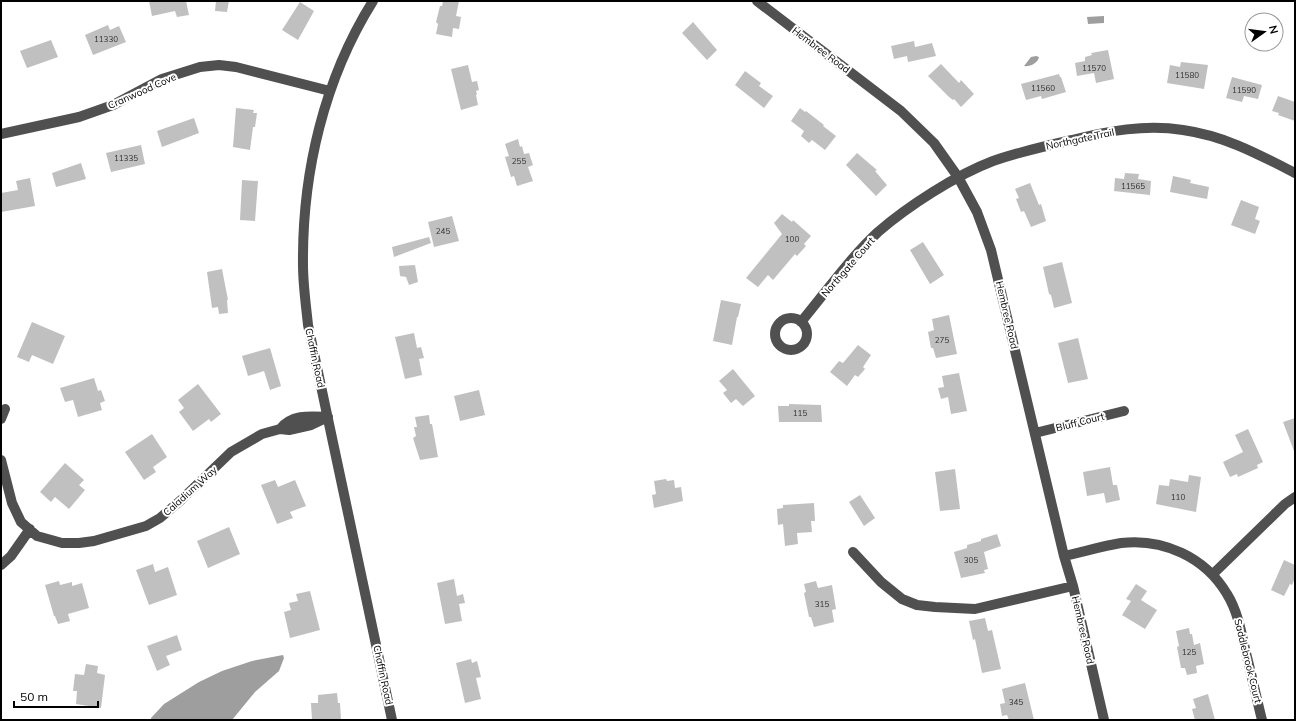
<svg xmlns="http://www.w3.org/2000/svg" width="1296" height="721" font-family="Mulish,sans-serif">
  <style>
    .water { fill: #9e9e9e }
    .building { fill: #c0c0c0 }
    .lines { fill: none; stroke-linecap: round; stroke-linejoin: round }
    .minor { stroke: #505050; stroke-width: 10 }
    .labels { text-anchor: middle; dominant-baseline: central; stroke-width: 4; stroke-linejoin: round; paint-order: stroke }
    .number-label { font-size: 8px; fill: #303030 }
    .street-label { font-size: 10px; fill: #000; stroke: #fff }
  </style>
  <rect width="100%" height="100%" fill="#fff"/>
  <path class="water" d="M1104,16V23L1088,24L1087,17Z
    M1036,56L1039,57C1038,63 1030,67 1024,66L1031,57Z
    M283,655L284,658L279,671L255,692L232,720H151V718L164,704L199,682L222,671L252,661Z"/>
  <path class="building" d="M149,1H186L189,15L177,17L175,11L152,16Z
    M216,1H229L227,12L215,11Z
    M443,1H459L456,16L461,17L459,29L453,28L452,37L436,34L438,24L436,22L440,6H442Z
    M300,2L314,11L298,40L282,30Z
    M693,22L717,50L707,60L682,33Z
    M108,25L110,30L119,26L126,42L93,55L85,35Z
    M51,40L58,57L27,68L20,51Z
    M914,41L915,47L932,43L936,56L908,62L907,56L894,59L891,46Z
    M1108,50L1114,79L1096,83L1094,73L1077,76L1075,63L1085,61V57L1092,55L1091,53Z
    M1181,62L1208,65L1204,89L1167,83L1170,65L1180,67Z
    M941,64L959,83L961,80L974,94L961,107L954,99L953,100L949,97L928,76Z
    M468,65L472,82L477,81L479,90L476,91L477,94L476,95L478,105L461,110L451,69Z
    M745,71L761,83L759,86L773,96L764,108L735,85Z
    M1059,74L1060,77H1061L1066,92L1042,99L1041,96L1026,100L1021,84Z
    M1232,77L1262,85L1258,99L1244,96L1242,102L1226,98Z
    M1278,96L1295,102V121L1278,115L1279,113L1272,111Z
    M236,108L254,110L253,113H257L255,127H253L250,150L233,147Z
    M800,108L805,112L806,111L824,125L823,126L836,136L825,150L812,140L809,143L801,136L804,131L791,121Z
    M194,118L199,133L162,147L157,131Z
    M518,139L520,147L522,146L524,154L529,153L533,165L528,167L533,181L517,186L514,176L511,177L505,157L509,156L505,144Z
    M141,145L145,164L111,172L106,153Z
    M857,153L877,170L875,171L887,185L876,196L846,165Z
    M81,163L86,179L56,187L52,173Z
    M1125,173L1139,174L1138,179L1151,181L1150,195L1114,191L1115,178L1124,179Z
    M1173,176L1191,180L1190,183L1209,187L1207,199L1170,192Z
    M30,178L35,206L1,212V193L18,190L16,181Z
    M242,180L258,181L255,221L240,220Z
    M1030,183L1039,205L1041,204L1046,221L1031,227L1024,211L1021,212L1016,199L1019,198L1015,189Z
    M1241,200L1259,207L1255,219L1260,221L1255,234L1231,225Z
    M782,214L792,222L793,220L811,236L804,244L806,246L797,256L795,254L773,280L768,275L758,287L746,278L782,234L774,223Z
    M452,216L459,241L434,247L428,222Z
    M429,237L431,243L394,257L392,247Z
    M923,242L944,275L930,284L910,250Z
    M1062,262L1072,303L1054,308L1051,295L1049,294L1043,267Z
    M415,265L418,282L409,285L406,277L400,276L399,266Z
    M222,269L228,300H227L228,313L219,314L218,307L212,308L207,272Z
    M721,300L741,304L738,317H737L732,345L713,341Z
    M949,315L957,354L936,358L933,348H931L928,332L934,330L932,319Z
    M32,322L65,336L53,364L32,355L29,362L17,357Z
    M414,333L417,348L421,347L424,358L419,359L422,375L405,379L395,337Z
    M1078,338L1088,379L1068,383L1058,343Z
    M858,345L871,355L863,367L865,369L858,377L855,375L847,386L830,372L839,361L843,363Z
    M270,348L281,386L270,390L264,371L248,376L242,356Z
    M733,369L755,396L743,406L736,399L731,403L723,393L727,390L719,381Z
    M959,373L967,411L951,414L948,397L941,399L938,388L944,387L942,376Z
    M94,378L98,391L101,390L105,401L100,403L102,410L78,417L73,400L65,402L60,388Z
    M198,384L221,414L211,422L209,419L193,431L179,412L184,408L178,400Z
    M479,390L485,415L460,421L454,396Z
    M789,404L821,405L822,422H779L778,406H789Z
    M429,415L430,424H432L438,457L420,460L413,438L416,436L414,427H417L415,417Z
    M1295,418V451H1294L1283,422Z
    M1248,429L1263,462L1257,465L1258,468L1238,477L1237,474L1230,477L1223,462L1243,452L1235,435Z
    M152,434L167,457L153,467L156,472L144,480L125,452Z
    M65,463L84,480L79,485L85,490L69,509L55,497L51,502L40,492Z
    M1110,467L1113,485H1117L1120,500L1106,503L1104,493L1087,496L1083,472Z
    M955,469L960,509L940,511L935,472Z
    M1189,475L1201,477L1196,512L1156,504L1159,485L1169,486L1170,479L1188,482Z
    M666,479L667,481L674,480L675,488L681,487L683,501L654,508L652,495L656,494L654,481Z
    M275,480L278,487L295,480L306,506L290,512L293,518L277,524L261,485Z
    M860,495L875,518L864,526L849,502Z
    M814,503L815,521H811L812,532L797,533L798,544L785,546L783,524L778,525L777,509L783,508V505Z
    M229,527L240,554L208,568L197,541Z
    M997,534L1001,546L984,552L988,569L984,570L985,573L961,578L954,552L967,548V545L981,541V539Z
    M1284,560L1295,565V578L1292,585L1290,584L1284,596L1271,590Z
    M153,564L155,572L168,567L177,595L149,605L136,570Z
    M454,579L457,596L463,594L465,603L459,604L462,621L445,624L437,583Z
    M59,581L60,585L72,582V586L82,583L89,608L68,614L70,621L58,624L55,616H54L45,585Z
    M816,581L818,588L832,585L836,609L832,610L834,622L814,627L811,617H809L804,593L806,592L804,584Z
    M1136,584L1147,591L1141,600L1157,610L1145,629L1122,615L1131,601L1126,599Z
    M310,591L320,630L290,638L284,612L291,610L289,603L298,601L296,594Z
    M985,618L988,631L992,630L1001,669L982,673L975,639L973,640L969,621Z
    M1189,628L1190,634H1192L1194,645L1200,643L1204,664L1196,666L1197,673L1187,675L1185,668H1181L1177,647L1179,646L1176,631Z
    M177,635L182,650L166,656L170,665L157,671L147,646Z
    M471,659L472,663L477,661L481,677L476,678L481,699L465,703L456,663Z
    M86,664L98,666L97,673L105,675L101,708L76,704L77,691H73L75,674L84,675Z
    M1025,683L1034,720H1009L1007,715L1002,716L1000,704L1005,703L1002,689Z
    M337,693L338,703H340L341,720H312L311,703H318V695Z
    M1208,694L1215,720H1195L1192,709L1196,708L1193,699Z"/>
  <g class="lines">
    <path class="minor" d="M373,1C324,79 302,173 303,265C303,285 306,305 308,325L392,720
      M757,1L901,111L934,143L958,177L977,212L991,250L1064,556L1073,586L1104,720
      M1,134L79,117L113,105L162,79L200,67L219,65L236,67L330,91
      M775 334a16 16 0 1 1 32 0a16 16 0 1 1-32 0Z
      M801,322C826,292 849,259 878,232C908,206 956,175 993,161C1019,152 1045,146 1072,140C1108,131 1145,124 1183,130C1225,136 1258,154 1295,173
      M1,419L5,409
      M280,429C292,414 310,416 328,417
      M1035,433L1124,411
      M1,460L12,503L21,522L37,536L62,543H79L94,541L146,526L160,518L180,501L231,452L262,434L280,429L289,430L311,425L328,417
      M853,552L881,582L902,599L917,605L935,607L975,609L1073,586
      M1064,556C1083,552 1102,546 1121,543C1163,538 1205,557 1227,594C1237,610 1241,630 1245,649C1251,672 1256,696 1262,720
      M1,565L11,556L30,529
      M1213,574L1285,504L1295,497"/>
  </g>
  <g class="labels">
    <g class="number-label">
      <text x="106" y="39">11330</text>
      <text x="1094" y="68">11570</text>
      <text x="1187" y="75">11580</text>
      <text x="1043" y="88">11560</text>
      <text x="1244" y="90">11590</text>
      <text x="126" y="158">11335</text>
      <text x="519" y="161">255</text>
      <text x="1133" y="186">11565</text>
      <text x="443" y="231">245</text>
      <text x="792" y="239">100</text>
      <text x="942" y="340">275</text>
      <text x="800" y="413">115</text>
      <text x="1178" y="497">110</text>
      <text x="971" y="560">305</text>
      <text x="822" y="604">315</text>
      <text x="1189" y="652">125</text>
      <text x="1016" y="702">345</text>
    </g>
    <g class="street-label">
      <text transform="translate(821 50) rotate(37)">Hembree Road</text>
      <text transform="translate(142 91) rotate(-24)">Cranwood Cove</text>
      <text transform="translate(1080 139) rotate(-12)">Northgate Trail</text>
      <text transform="translate(848 267) rotate(-49)">Northgate Court</text>
      <text transform="translate(1007 315) rotate(77)">Hembree Road</text>
      <text transform="translate(315 358) rotate(78)">Chaffin Road</text>
      <text transform="translate(1080 422) rotate(-14)">Bluff Court</text>
      <text transform="translate(190 491) rotate(-42)">Caladium Way</text>
      <text transform="translate(1083 630) rotate(77)">Hembree Road</text>
      <text transform="translate(1248 661) rotate(76)">Saddlebrook Court</text>
      <text transform="translate(383 675) rotate(78)">Chaffin Road</text>
    </g>
  </g>
  <rect width="1296" height="721" fill="none" stroke="#000000" stroke-width="4"/>
  <g transform="translate(1264 32) rotate(76)"><circle r="19" fill="#ffffff" stroke="#999999"/>
  <path d="M0-3L7 15L0 10L-7 15Z" fill="#000000"/>
  <text y="-6" font-size="11" font-weight="bold" text-anchor="middle" fill="#000000">N</text>
  </g>
  <path d="M14 701v6h84v-6" fill="none" stroke="#000000" stroke-width="2"/>
  <text x="20" y="701" font-size="12" fill="#000000" stroke="#ffffff" stroke-width="3" paint-order="stroke">50 m</text>
</svg>
